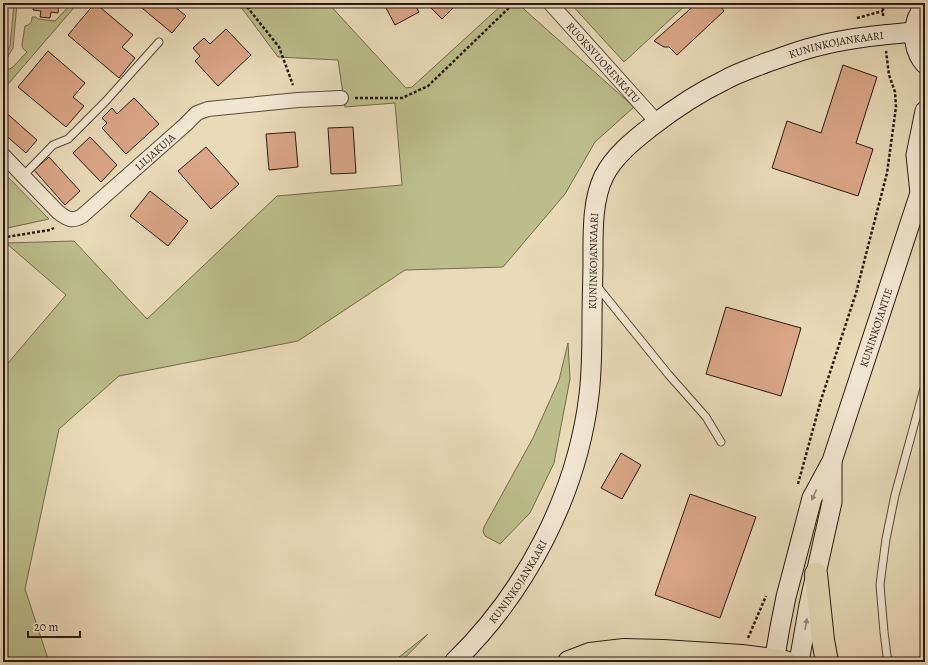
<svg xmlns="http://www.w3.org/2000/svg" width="928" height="665" font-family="Alegreya,serif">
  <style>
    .green { fill: #bbbe8b; stroke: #736c4e }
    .building { fill: #daa687; stroke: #2b1912 }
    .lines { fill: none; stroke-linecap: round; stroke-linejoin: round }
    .lane-casing { stroke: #5a493c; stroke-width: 9 }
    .street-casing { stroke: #5a493c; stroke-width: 16 }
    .secondary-casing { stroke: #2b1912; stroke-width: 21 }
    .highway-casing { stroke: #2b1912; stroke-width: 24 }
    .path { stroke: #2b1912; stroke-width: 2.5; stroke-dasharray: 3 2; stroke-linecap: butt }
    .lane { stroke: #f1e7d1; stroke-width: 7 }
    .street { stroke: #f1e7d1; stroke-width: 14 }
    .secondary { stroke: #f1e7d1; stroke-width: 19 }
    .highway { stroke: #e9dab8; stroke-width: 22 }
    .oneway { fill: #988a7b }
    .labels { text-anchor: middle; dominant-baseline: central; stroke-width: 4; stroke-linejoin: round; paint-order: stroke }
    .street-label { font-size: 11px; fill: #2b1912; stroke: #f1e7d1 }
  </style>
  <rect width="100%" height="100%" fill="#e9dab8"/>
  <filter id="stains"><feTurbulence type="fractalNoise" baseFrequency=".005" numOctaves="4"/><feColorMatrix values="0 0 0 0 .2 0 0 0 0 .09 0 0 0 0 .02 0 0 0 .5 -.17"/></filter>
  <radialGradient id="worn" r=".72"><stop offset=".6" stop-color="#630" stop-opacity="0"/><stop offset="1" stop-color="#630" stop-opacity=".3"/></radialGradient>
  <path class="green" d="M14,3H17L13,48L4,63L3,53L6,54L10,46Z
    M72,3H78L3,90V76L6,71L13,67L27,52C25,50 22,49 22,45L25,26C31,25 32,21 32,17H36L38,19L55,21Z
    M238,3H328L406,88L412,87L504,3H517L634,107L595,142L565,194L503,267L405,270L298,341L119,376L59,429L25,589L49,662H3V369L66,295L6,243L74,241L147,319L277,196L402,185L395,103L345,107L338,60L278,57Z
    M570,3H688L624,62Z
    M3,172L49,219L3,229Z
    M568,343L570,379L554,463L530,513L500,544L485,536L483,531L484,527L533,438L559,380Z
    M428,634L401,662H393Z"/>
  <path class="building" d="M34,3H59L58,13L51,12L50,18L40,17L41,11L33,10Z
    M95,3L133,35L122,47L135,58L119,78L68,35Z
    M136,3H177L174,6L186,16L172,33Z
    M390,3H414L419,12L395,25L385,6Z
    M428,3H452L455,6L442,19L427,4Z
    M697,3H718L724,11L677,55L669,47H664L654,41Z
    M226,29L251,55L218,86L195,61L200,56L193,48L204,38L210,44Z
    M48,51L85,83L73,97L84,106L66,127L18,87Z
    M843,65L877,77L856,143L873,149L858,196L772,168L787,121L821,133Z
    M134,98L159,124L126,154L102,128L107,123L102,118L112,108L117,114Z
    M3,110L37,140L26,153L3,133Z
    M353,127L356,173L331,174L328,128Z
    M295,132L298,167L269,170L266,134Z
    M90,137L117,165L101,182L73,153Z
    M206,147L239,184L211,209L178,171Z
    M49,157L80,191L65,205L34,170Z
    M150,191L188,221L168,246L130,216Z
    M726,307L801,328L781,396L706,374Z
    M621,453L641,465L622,499L601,488Z
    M690,494L756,517L720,618L655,595Z"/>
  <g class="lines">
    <defs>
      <path id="lane" d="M23,176L53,145L68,139L105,102L159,42
        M597,286L668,374L706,417L721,442
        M889,662L887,656L884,632L880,585L882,569L886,539L895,495L925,385"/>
      <g id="street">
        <path id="s1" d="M550,3L657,122"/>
        <path id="s2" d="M3,155L58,212C67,219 72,222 82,216L185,125L197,113L208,109L298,100L341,98"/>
      </g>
      <g id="secondary">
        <path d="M925,5C922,9 919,14 917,19C912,33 914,52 925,64"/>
        <path d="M920,193L916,155L925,111"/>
        <path id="s3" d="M454,662C526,592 577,495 589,395C592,371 592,346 592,321C592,300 593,279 593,259C593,233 592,200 604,176C614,156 634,140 652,126C674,109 698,93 723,81C737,73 753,68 768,62C783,57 798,51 814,47C847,38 880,35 914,32"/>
        <path id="s4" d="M774,662L780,627L786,597L812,498L832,461L920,193L925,186"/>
        <path d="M799,662L809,605L832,502V462"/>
      </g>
      <path id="highway" d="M816,574L823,640L827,662
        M569,662L590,654L624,650L663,651L742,656L774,660L785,662"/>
    </defs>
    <use href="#lane" class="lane-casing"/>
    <use href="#street" class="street-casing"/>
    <use href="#secondary" class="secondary-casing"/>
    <use href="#highway" class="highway-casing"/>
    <path class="path" d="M244,3L279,47L293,85
      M883,3V16
      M857,18L883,11
      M3,65L6,67
      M355,98H402L428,86L514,3
      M3,239L6,237L50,230L54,228
      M798,484L821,400L856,293L887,173L896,107L895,92L889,75L886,51
      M748,638L766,596"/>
    <use href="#lane" class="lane"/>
    <use href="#street" class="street"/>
    <use href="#secondary" class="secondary"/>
    <use href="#highway" class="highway"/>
  </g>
  <defs><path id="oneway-solid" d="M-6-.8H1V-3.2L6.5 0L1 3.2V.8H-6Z"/></defs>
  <g class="oneway">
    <use href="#oneway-solid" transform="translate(814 495) rotate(114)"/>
    <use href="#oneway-solid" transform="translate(806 624) rotate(-80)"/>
  </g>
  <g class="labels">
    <g class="street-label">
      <text stroke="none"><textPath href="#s3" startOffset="799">KUNINKOJANKAARI</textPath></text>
      <text stroke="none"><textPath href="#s1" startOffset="80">RUOKSVUORENKATU</textPath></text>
      <text stroke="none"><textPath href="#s2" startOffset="203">LILJAKUJA</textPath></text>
      <text stroke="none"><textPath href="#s3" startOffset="439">KUNINKOJANKAARI</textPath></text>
      <text stroke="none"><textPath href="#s4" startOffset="351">KUNINKOJANTIE</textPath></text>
      <text stroke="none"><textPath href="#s3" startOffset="103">KUNINKOJANKAARI</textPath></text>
    </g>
  </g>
  <rect width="928" height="665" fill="none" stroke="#e9dab8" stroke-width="16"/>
  <rect x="4" y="4" width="920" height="657" fill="none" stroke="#2b1912" stroke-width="2"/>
  <rect x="8" y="8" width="912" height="649" fill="none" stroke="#2b1912"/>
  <path d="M28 631v6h52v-6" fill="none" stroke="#2b1912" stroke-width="2"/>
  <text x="34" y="631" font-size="12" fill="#2b1912" stroke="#f1e7d1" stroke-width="3" paint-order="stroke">20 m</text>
  <rect width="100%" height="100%" filter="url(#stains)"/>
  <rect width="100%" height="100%" fill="url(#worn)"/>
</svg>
